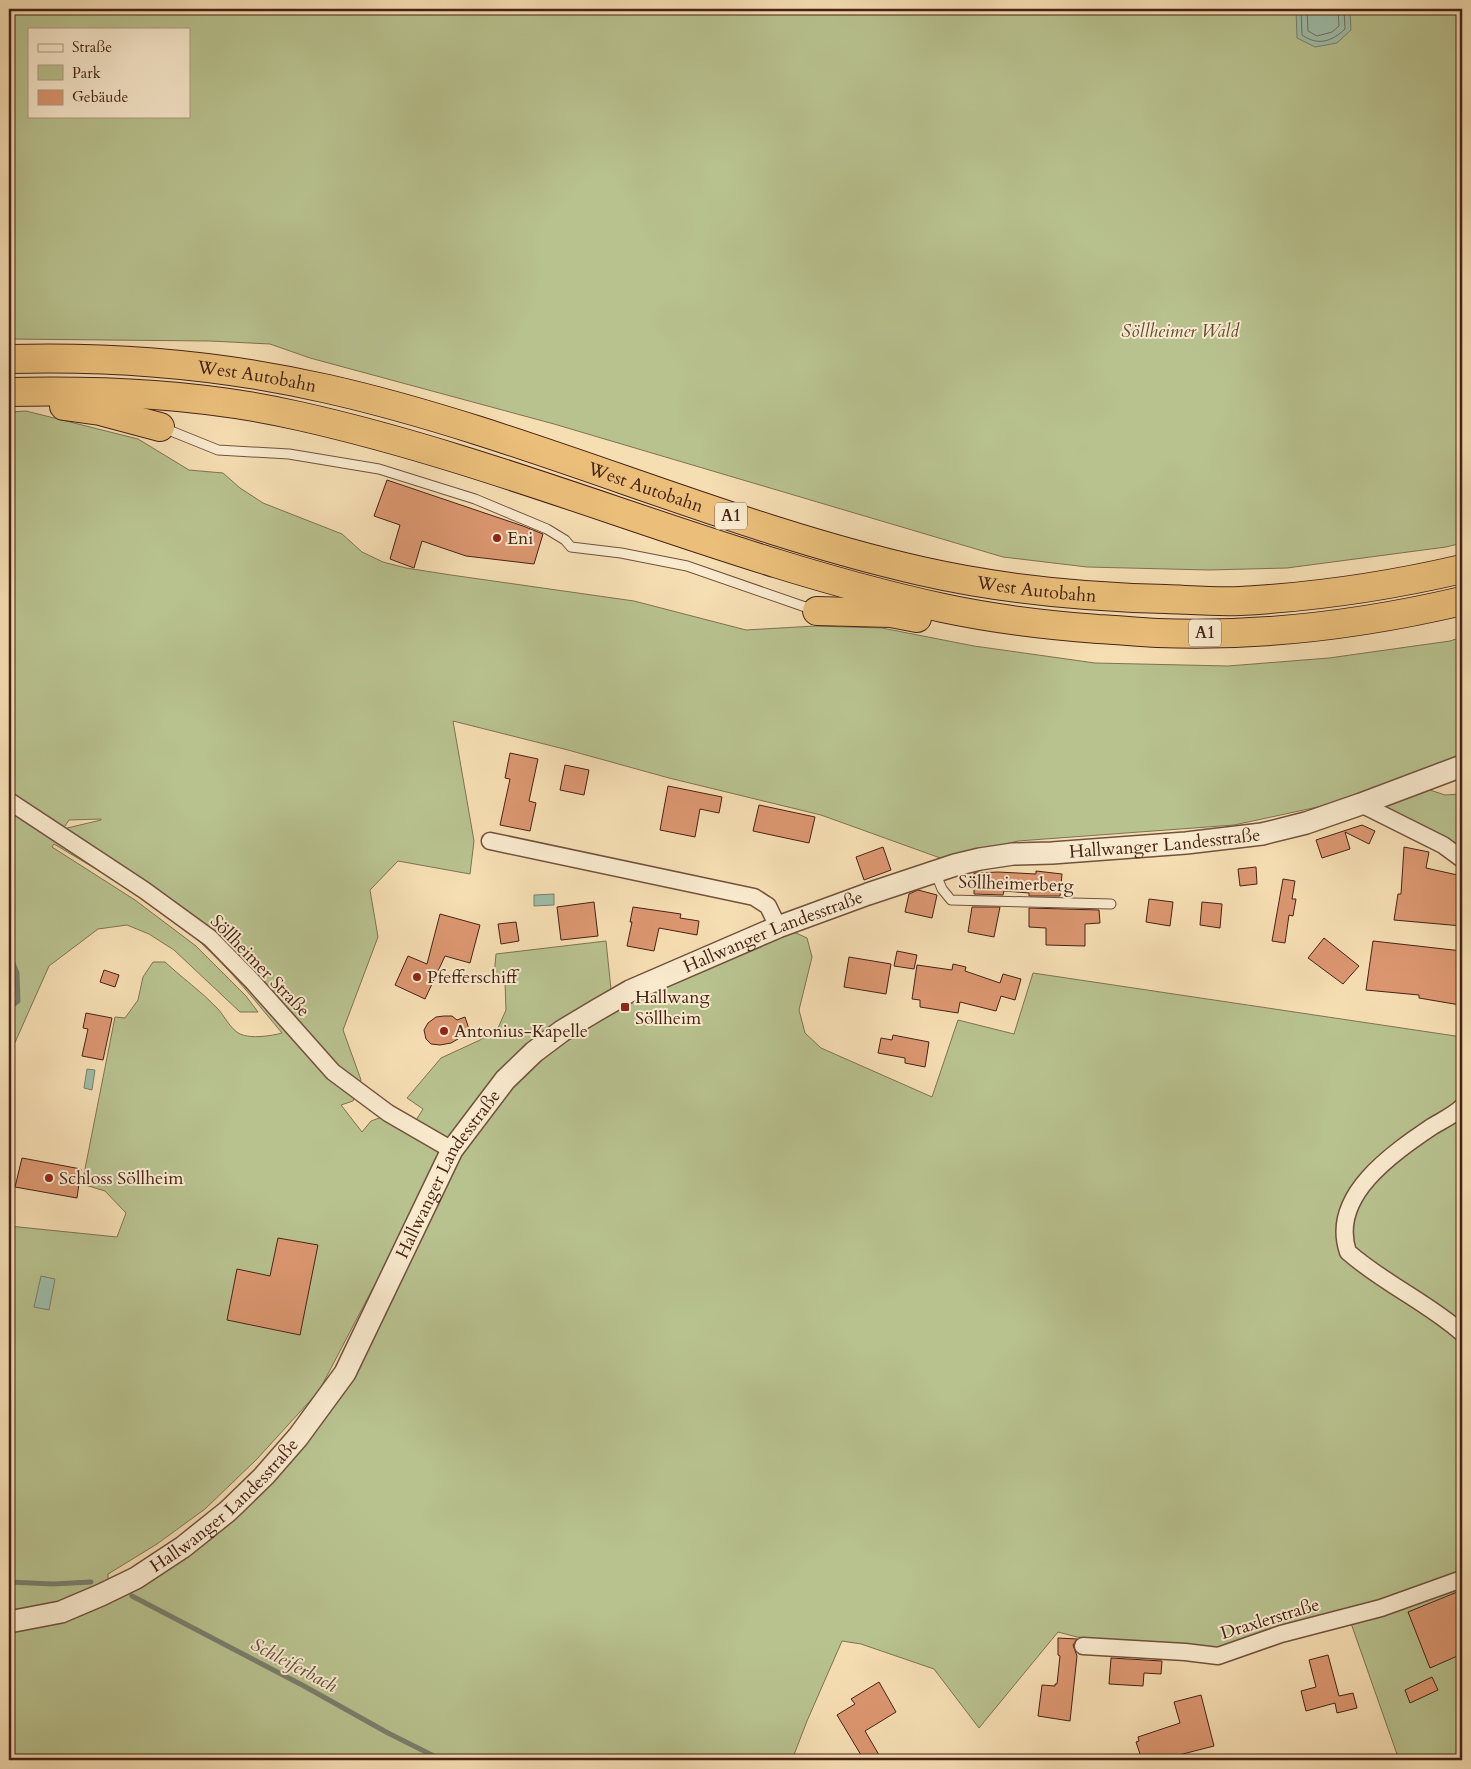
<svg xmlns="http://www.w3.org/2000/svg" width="1471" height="1769" font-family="Cardo,serif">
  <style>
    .green { fill: #b8c28f; stroke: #7f7252; fill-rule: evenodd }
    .water { fill: #9dbda8; stroke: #7a7f6d }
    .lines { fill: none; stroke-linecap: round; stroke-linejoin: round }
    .shore { stroke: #72705e; stroke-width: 1 }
    .stream { stroke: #7a7f6d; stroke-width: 5 }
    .building { fill: #dc9771; stroke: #462215 }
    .service-casing { stroke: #72513c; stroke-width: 11 }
    .minor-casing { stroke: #72513c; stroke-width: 19 }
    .tertiary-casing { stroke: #72513c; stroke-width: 24 }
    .motorway-casing { stroke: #462215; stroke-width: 30 }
    .service { stroke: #f9eace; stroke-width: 9 }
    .minor { stroke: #f9eace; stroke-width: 16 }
    .tertiary { stroke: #f9eace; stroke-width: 21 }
    .motorway { stroke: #ebbf7a; stroke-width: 28 }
    .poi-dot { fill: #8f2418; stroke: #f9eace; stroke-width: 2 }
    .labels { text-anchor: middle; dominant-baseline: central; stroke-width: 4; stroke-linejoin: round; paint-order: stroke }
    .shield { fill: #f9eace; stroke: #7c5e4c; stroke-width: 1 }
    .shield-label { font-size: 16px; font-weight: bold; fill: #462215 }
    .park-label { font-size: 18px; font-style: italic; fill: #624a34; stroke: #f9eace }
    .street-label { font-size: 18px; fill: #462215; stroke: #f9eace }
    .poi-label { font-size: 18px; fill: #462215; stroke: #f9eace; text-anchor: start }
    .water-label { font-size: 19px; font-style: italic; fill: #605041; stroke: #f9eace }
  </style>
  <rect width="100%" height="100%" fill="#f6deb3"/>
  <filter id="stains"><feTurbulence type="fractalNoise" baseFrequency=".004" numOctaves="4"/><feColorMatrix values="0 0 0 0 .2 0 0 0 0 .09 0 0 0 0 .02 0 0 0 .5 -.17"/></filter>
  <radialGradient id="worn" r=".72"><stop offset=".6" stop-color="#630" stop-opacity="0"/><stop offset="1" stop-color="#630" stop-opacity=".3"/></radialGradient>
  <path class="green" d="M9,9H1462V543L1446,547L1287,568L1209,570L1087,567L1003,557L554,424L310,358L270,344L210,341L9,339ZM29,29H189V116H29Z
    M26,411L138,439L189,470L223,473L240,488L263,503L342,534L362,552L383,562L406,568L451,575L634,601L746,630L815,626L882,628L974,646L1095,663L1228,666L1329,658L1450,641L1462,637V755L1327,805L1234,825L1018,841L943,859L821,815L669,778L568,750L453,721L474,841L470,874L398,861L370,890L378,937L343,1030L361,1080L353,1101L341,1105L362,1132L371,1121L382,1117L408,1133L423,1109L407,1098L441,1058L480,1040L498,1028L506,1010L505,982L494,976L496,954L606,941L613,1009L783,934L796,933L807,938L812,957L799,1010L805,1033L821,1048L932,1097L958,1020L1014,1034L1033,973L1462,1037V1760H1399L1346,1609L1226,1649L1077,1637L1058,1632L979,1728L934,1669L861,1644L842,1641L807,1721L792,1760H9V1632L67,1620L223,1527L364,1356L395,1295L374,1286L319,1391L257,1459L205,1509L157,1544L108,1574V1584L65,1602L9,1615V1226L117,1237L126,1213L105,1191L82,1184L115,1017L125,1018L138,1000L143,977L153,962H165C182,978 201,991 217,1008C225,1016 229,1028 240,1034C251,1039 271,1036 282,1033C256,1002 231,970 200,942C156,903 104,874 54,844L52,847L135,900L196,946L246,996L258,1012H240L174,950L149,934L127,925L98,929L49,966L9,1056V412ZM101,819V820L63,829L69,820Z
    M1430,790L1445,795L1462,794V850L1385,806Z"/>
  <path class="water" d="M1296,9H1348L1350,12L1351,30L1337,43L1315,47L1297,38Z
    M554,894V905L534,906V895Z
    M87,1069L95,1070L92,1090L84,1088Z
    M41,1276L55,1279L49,1310L34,1307Z"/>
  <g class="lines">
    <path class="shore" d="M1301,9L1302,35C1318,46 1331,42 1345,29L1344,9
      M1307,9L1308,31L1317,36L1332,32L1339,26L1338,9"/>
    <path class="stream" d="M9,954L17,973L18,1001L13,1005L9,1017
      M9,1582L53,1584L91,1582
      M132,1596L304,1686L388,1733L442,1760"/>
  </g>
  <path class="building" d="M387,480L523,526L543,534L534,564L466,556L422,541L414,568L390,559L400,525L374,516Z
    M510,753L538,759L529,801L536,803L530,831L500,825L510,779L505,778Z
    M565,765L589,770L584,795L560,790Z
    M668,786L722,797L719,813L700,809L695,837L660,830Z
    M759,805L815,817L809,843L753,831Z
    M1362,825L1375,831L1369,844L1345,832L1350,849L1322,858L1316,840Z
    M883,847L891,870L864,880L856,857Z
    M1404,847L1429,852L1426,868L1462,876V926L1394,920L1398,894H1401Z
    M1256,867L1257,884L1240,886L1238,869Z
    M1036,871L1062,874L1060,896H1029V893L1004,891L1003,895L974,894V873L998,872L1036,874Z
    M1283,879L1295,881L1292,899H1296L1293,916L1289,915L1285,943L1272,941Z
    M918,890L937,895L932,918L905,912L909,894Z
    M1149,899L1173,902L1170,926L1146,922Z
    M594,902L598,936L561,940L557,907Z
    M1202,902L1222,904L1220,928L1200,925Z
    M633,907L681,914L680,918L699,921L697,935L659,928L654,951L627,946L632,922H630Z
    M972,907H1000L994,937L968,932Z
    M1029,908L1099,910L1100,923L1085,924V946L1046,945V928L1029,927Z
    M440,914L480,925L470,963L445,956L425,999L395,985L408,956L427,964Z
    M516,922L519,941L501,944L498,924Z
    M1324,938L1359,966L1343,984L1308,958Z
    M1373,941L1462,951V995L1460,1005L1419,998V995L1366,990Z
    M897,951L917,955L914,969L894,966Z
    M849,957L891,964L886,994L844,987Z
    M953,964L966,967L965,971L1000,983L1003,974L1021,979L1015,1000L1001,996L996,1011L960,1002L958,1013L920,1007V1000L912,999L917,965L952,970Z
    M104,970L119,975L115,987L100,982Z
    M86,1013L112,1018L103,1060L82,1056L88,1029L83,1028Z
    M444,1016H452L457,1020L465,1017L469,1029L461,1032L458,1039L451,1043L440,1045L431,1044L426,1039L424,1030L428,1023L436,1017Z
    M893,1035L929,1042L925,1067L905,1063V1058L878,1053L881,1038L892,1040Z
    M22,1158L81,1169L77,1198L15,1187Z
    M278,1238L318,1245L300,1335L227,1320L237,1269L270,1276Z
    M1462,1590V1654L1430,1668L1408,1612Z
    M1058,1638L1077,1639L1073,1645L1077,1656L1070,1721L1038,1716L1042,1685L1055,1686V1684H1057L1060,1656L1058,1655Z
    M1328,1655L1339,1696L1353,1693L1357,1708L1337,1713L1335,1703L1306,1711L1301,1691L1316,1687L1309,1660Z
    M1111,1658L1162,1661L1161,1674L1144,1673L1143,1686L1109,1684Z
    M1432,1677L1438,1690L1410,1703L1405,1690Z
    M879,1682L896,1712L865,1731L882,1760H864L837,1715L855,1704L851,1699Z
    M1201,1695L1214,1746L1167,1758L1168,1760H1142L1136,1742L1139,1741L1138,1737L1180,1723L1174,1702Z"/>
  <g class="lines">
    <defs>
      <path id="service" d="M161,427L218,450L289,454L379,469L475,499L547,529L565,540L571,547L621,553L687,566L814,610
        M935,872L942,889L951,900L1111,904"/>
      <path id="minor" d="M9,801L144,890L210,938L253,982L333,1072L388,1113L452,1150
        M1361,804L1443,845L1462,859
        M490,841L754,897L768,906L778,927
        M1462,1107C1454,1115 1443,1120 1433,1126C1393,1153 1329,1196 1348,1252C1383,1283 1427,1302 1462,1333
        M1083,1646L1185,1652L1218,1656L1281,1634L1381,1608L1462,1579"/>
      <g id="tertiary">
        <path id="s1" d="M9,1622L61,1612L101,1595L136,1578L183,1547L228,1511L264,1476L298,1437L345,1373L452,1150L505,1080L534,1052L562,1031L597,1010L630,991L778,927L868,894L955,865L980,859L1013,854L1052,853L1186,843L1262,834L1306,823L1361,804L1462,766"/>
      </g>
      <g id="motorway">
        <path id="s2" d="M9,359C116,356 223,365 328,389C530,435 719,525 921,571C1000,589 1085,597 1166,599C1191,600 1216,602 1240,601C1315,597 1389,586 1462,569"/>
        <path d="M9,392C106,390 203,394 299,416C518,465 723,560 943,608C994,619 1046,625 1098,629C1118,630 1138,632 1158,633C1259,637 1364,624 1462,601"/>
        <path d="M64,406L100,411L160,427"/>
        <path d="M817,611L891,613L917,618"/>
      </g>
    </defs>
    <use href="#service" class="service-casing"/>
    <use href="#minor" class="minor-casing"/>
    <use href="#tertiary" class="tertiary-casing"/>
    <use href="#motorway" class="motorway-casing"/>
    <use href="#service" class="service"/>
    <use href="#minor" class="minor"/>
    <use href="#tertiary" class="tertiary"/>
    <use href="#motorway" class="motorway"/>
  </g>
  <g class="poi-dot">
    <circle cx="497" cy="538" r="5"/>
    <circle cx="417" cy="977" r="5"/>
    <rect x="620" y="1002" width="10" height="10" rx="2.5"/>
    <circle cx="444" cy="1031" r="5"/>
    <circle cx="49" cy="1178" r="5"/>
  </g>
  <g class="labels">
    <g class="shield">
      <rect x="715" y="502.5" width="32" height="27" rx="4"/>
      <rect x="1189" y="619.5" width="32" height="27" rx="4"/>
    </g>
    <g class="shield-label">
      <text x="731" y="516">A1</text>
      <text x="1205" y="633">A1</text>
    </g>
    <g class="park-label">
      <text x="1180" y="331">Söllheimer Wald</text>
    </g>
    <g class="street-label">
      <text stroke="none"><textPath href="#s2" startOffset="249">West Autobahn</textPath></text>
      <text stroke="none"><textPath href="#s2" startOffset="654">West Autobahn</textPath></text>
      <text stroke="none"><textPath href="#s2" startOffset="1059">West Autobahn</textPath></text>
      <text stroke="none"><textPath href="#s1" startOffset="1480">Hallwanger Landesstraße</textPath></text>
      <text transform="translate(1016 884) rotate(2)">Söllheimerberg</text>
      <text stroke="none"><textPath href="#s1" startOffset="1075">Hallwanger Landesstraße</textPath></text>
      <text transform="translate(260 966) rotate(46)">Söllheimer Straße</text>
      <text stroke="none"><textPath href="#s1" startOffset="655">Hallwanger Landesstraße</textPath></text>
      <text stroke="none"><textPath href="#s1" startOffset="250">Hallwanger Landesstraße</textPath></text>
      <text transform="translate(1270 1619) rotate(-17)">Draxlerstraße</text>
    </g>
    <g class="poi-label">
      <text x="507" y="538">Eni</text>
      <text x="427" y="977">Pfefferschiff</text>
      <text x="635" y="997">Hallwang<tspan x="635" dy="21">Söllheim</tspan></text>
      <text x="454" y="1031">Antonius-Kapelle</text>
      <text x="59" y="1178">Schloss Söllheim</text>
    </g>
    <g class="water-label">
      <text transform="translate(294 1665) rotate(28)">Schleiferbach</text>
    </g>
  </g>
  <rect width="1471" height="1769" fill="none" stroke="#f6deb3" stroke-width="30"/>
  <rect x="10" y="10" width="1451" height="1749" fill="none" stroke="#462215" stroke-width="2.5"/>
  <rect x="15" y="15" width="1441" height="1739" fill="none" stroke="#462215"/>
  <rect x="28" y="28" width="162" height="90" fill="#f9eace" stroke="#b19a84"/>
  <rect x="38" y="44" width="25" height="8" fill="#f9eace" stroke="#b19a84"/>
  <text x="72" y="52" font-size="15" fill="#462215">Straße</text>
  <rect x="38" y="65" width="25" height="15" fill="#b8c28f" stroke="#b19a84"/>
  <text x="72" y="78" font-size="15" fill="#462215">Park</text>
  <rect x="38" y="90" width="25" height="15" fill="#dc9771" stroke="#b19a84"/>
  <text x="72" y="102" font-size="15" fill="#462215">Gebäude</text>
  <rect width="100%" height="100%" filter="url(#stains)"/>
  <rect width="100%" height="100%" fill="url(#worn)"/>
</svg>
